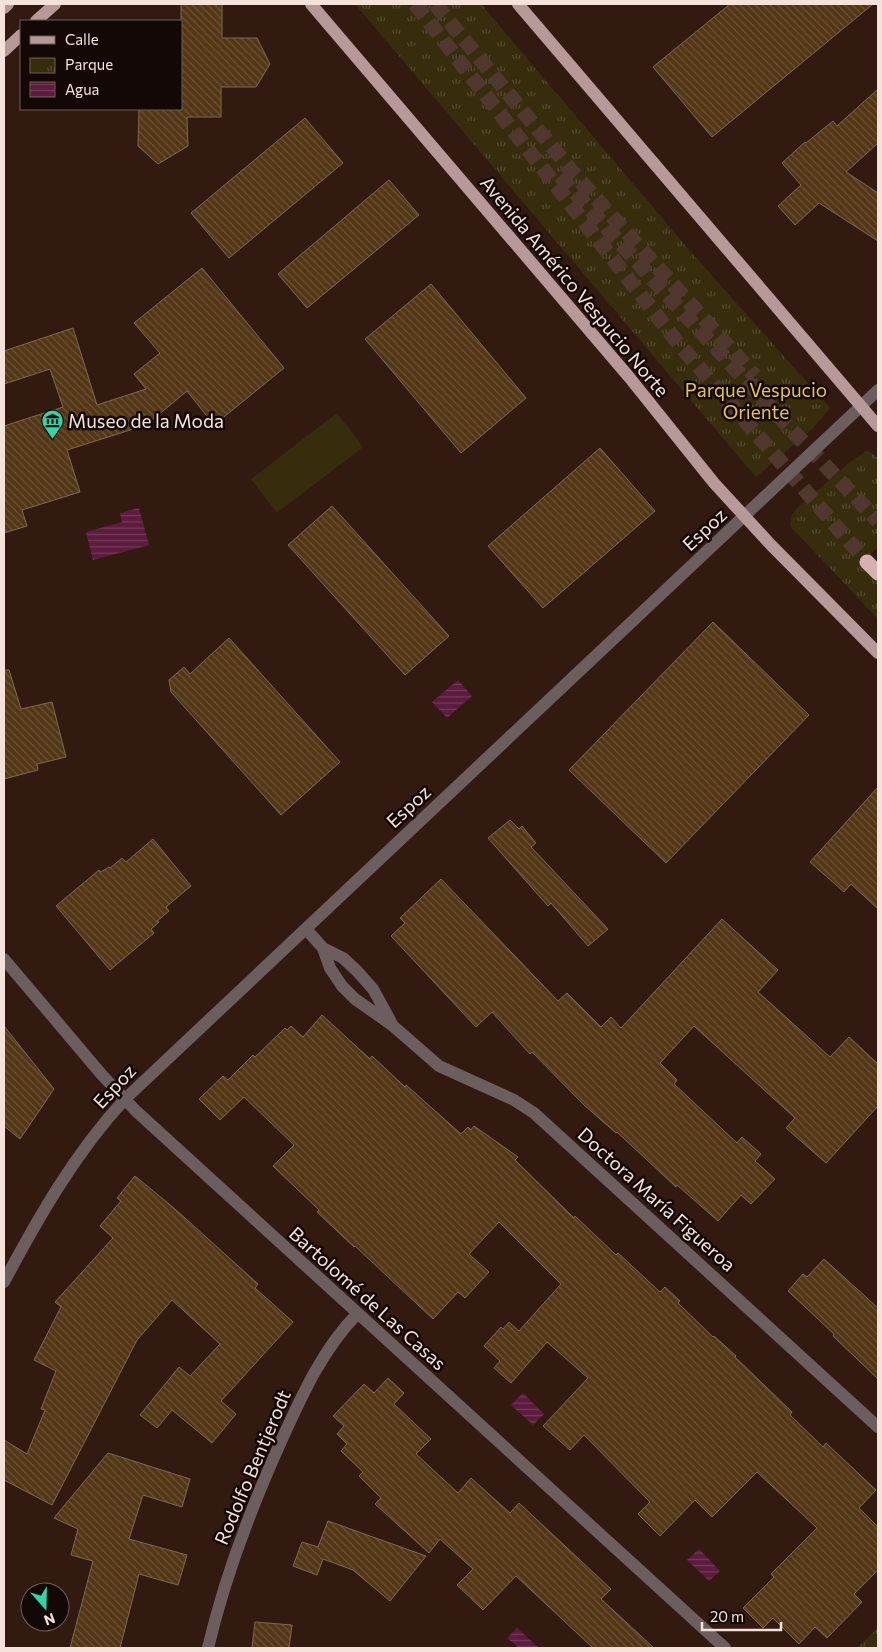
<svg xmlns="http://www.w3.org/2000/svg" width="882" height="1652" font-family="Commissioner,sans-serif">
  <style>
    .grass { fill: #372d0d }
    .park { fill: url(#park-tufts) }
    .water { fill: url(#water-rules) }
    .building { fill: url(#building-back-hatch); stroke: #7e6953 }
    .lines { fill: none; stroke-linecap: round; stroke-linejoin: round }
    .highway-tunnel { stroke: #50382f; stroke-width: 15; stroke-dasharray: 15 8; stroke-linecap: butt }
    .minor { stroke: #6c5d5e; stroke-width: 12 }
    .major { stroke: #b7999a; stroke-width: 12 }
    .highway { stroke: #d5b1b2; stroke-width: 15 }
    .labels { text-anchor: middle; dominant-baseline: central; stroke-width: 5; stroke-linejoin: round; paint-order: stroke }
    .street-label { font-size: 19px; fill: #f4e2db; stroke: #130805 }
    .park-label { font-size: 19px; fill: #e5c455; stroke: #130805 }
    .poi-label { font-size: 19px; fill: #f4e2db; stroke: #130805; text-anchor: start }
  </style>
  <defs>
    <pattern id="park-tufts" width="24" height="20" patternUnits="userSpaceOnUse" patternTransform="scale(1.25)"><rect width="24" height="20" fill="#372d0d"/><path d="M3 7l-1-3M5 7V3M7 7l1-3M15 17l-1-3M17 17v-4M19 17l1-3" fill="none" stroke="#554b30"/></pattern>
    <pattern id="water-rules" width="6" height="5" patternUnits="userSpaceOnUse" patternTransform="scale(1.25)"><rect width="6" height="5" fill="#5c1b3f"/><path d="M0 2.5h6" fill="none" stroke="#743c5a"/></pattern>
    <pattern id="building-back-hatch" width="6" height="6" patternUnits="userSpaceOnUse" patternTransform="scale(1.25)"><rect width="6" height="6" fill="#523615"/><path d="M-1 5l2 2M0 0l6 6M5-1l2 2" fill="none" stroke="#6c5336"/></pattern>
  </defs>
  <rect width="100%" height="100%" fill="#331a11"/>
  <path class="grass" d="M337,413L363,447L277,513L251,479Z"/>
  <path class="park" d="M355,4H481L690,251L830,408L813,428L756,477Z
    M866,451L873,453L878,459V547L860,564L878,582V619L790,526L792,515L797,508L849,463Z
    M878,1628V1648H857Z"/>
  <path class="water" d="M139,508L149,545L93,560L86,532L122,522L120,513Z
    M458,680L472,696L447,718L432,702Z
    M523,1393L544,1414L533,1425L511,1405Z
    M699,1549L720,1571L709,1581L687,1560Z
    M517,1628L539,1648H519L507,1638Z"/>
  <path class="building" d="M181,4H222V38H257L270,64L256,87H221V117H187L188,146L158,164L138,146L139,109H181Z
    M730,4H873L712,137L653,67Z
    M878,89V143L846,172L878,193V241L819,203L795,225L778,206L801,185L782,163L805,142L806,143L833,121L837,126Z
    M305,118L343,163L229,258L191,213Z
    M389,180L419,215L307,308L278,274Z
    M202,268L284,368L214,425L187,391L146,425L67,450L80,492L22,510L27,526L4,533V426L63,407L50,369L4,384V351L73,328L97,405L146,389L134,374L160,353L134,323Z
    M431,284L526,398L461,453L365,339Z
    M600,448L655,511L543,608L488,546Z
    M332,506L449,636L405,675L288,545Z
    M713,622L809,715L666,863L569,770Z
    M229,638L340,762L281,815L171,692L169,680L184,667L190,674Z
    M4,670H9L21,709L52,702L66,757L37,764L38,770L4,779Z
    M878,787V909L851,884L844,892L810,862Z
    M510,820L519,829L522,826L536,843L531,847L608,929L588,946L551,903L548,906L488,838Z
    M153,839L191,886L166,907L169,911L157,921L159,922L151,929L154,933L110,970L56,906L99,870L101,872L109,867L110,868L122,858L126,862Z
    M441,879L558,1001L567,993L601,1027L611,1017L621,1028L722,919L778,970L758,992L830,1057L849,1037L878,1064V1106L826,1163L786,1128L795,1118L694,1026L660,1063L677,1080L674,1084L737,1143L742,1137L761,1154L755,1161L775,1179L751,1204L741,1195L718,1221L677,1185L676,1187L617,1132L616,1133L584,1105L532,1052L530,1054L492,1012L476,1027L391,936L405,923L400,918Z
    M322,1015L370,1059L372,1056L405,1087L406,1085L461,1134L468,1127L471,1130L474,1126L518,1157L515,1160L574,1218L575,1216L616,1255L618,1253L660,1292L665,1287L680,1301L678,1303L713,1337L714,1336L736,1356L735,1357L792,1412L790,1415L823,1447L826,1443L876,1490L859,1508L878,1527V1570L854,1594L862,1602L827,1638L815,1627L799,1644L773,1618L763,1628L743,1608L774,1577L771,1574L817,1528L757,1472L712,1517L695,1500L660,1536L638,1514L650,1502L584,1435L570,1450L543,1426L588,1378L547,1342L511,1383L494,1368L500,1361L484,1346L501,1327L503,1329L509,1322L519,1331L561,1284L499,1222L469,1254L489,1272L465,1298L458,1292L433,1319L355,1246L354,1247L317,1212L319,1210L273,1166L294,1145L244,1097L220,1120L199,1099L223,1076L228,1080L253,1055L255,1057L285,1028L287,1030L291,1026L303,1037Z
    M4,1026L54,1089L20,1139L4,1126Z
    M135,1176L175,1209L258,1284L255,1288L293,1322L221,1401L236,1414L212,1443L172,1410L157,1428L140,1415L179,1367L190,1376L220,1344L172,1300L137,1340L52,1505L4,1480V1440L27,1454L45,1410L41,1409L56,1371L34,1360L61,1307L55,1302L113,1238L100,1226L121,1201L117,1198Z
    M824,1259L878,1308V1379L833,1336L834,1334L788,1291L803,1274L807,1277Z
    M388,1378L404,1393L394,1404L431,1439L416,1454L458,1493L471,1478L510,1513L519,1503L611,1589L601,1599L654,1648H593L516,1576L483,1610L457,1585L473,1569L440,1539L429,1553L375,1504L381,1498L359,1476L363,1472L341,1451L347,1444L337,1434L344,1426L333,1416L364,1384L374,1393Z
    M108,1453L190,1479L182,1507L143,1495L129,1539L187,1555L178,1585L139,1574L120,1648H70L93,1561L71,1555L78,1529L54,1518Z
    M328,1521L426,1556L390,1601L353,1570L323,1559L317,1575L293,1566L302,1542L318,1547Z
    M255,1622L292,1625L289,1648H252Z"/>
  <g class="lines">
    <path class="highway-tunnel" d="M415,4L678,343L867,562
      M435,4L575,175L755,376
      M560,176L657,284L785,423L878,521"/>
    <path class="minor" d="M306,929L323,948L343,958L357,971L373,989L391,1022
      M323,948L330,968L342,986L355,999L392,1025L439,1066L514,1100L534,1113L878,1427
      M4,959L102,1075L136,1111L725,1648
      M4,1282C38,1218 75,1153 125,1099L878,390
      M208,1648C225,1576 252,1505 283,1437C303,1393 323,1349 357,1314"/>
    <path class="major" d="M311,4L629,377L714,483L771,545L878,653
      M518,4L878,426
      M4,8L8,4
      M36,21L55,4
      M4,51L21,35"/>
    <path class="highway" d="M867,562L878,573"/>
  </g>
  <defs>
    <symbol id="museum-pin" viewBox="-11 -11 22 30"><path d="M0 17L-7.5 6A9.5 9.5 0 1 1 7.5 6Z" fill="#32d4a9" stroke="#130805"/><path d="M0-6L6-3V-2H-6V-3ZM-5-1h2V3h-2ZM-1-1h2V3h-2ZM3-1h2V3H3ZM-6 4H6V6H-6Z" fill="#111"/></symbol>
  </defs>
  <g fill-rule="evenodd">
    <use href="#museum-pin" x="40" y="408" width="25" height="34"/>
  </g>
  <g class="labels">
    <g class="street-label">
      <text transform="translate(575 286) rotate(50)">Avenida Américo Vespucio Norte</text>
      <text transform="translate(704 529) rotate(-43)">Espoz</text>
      <text transform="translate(408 806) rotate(-43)">Espoz</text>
      <text transform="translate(114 1086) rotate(-47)">Espoz</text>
      <text transform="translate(657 1199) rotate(42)">Doctora María Figueroa</text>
      <text transform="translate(368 1298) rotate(42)">Bartolomé de Las Casas</text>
      <text transform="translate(252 1467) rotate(-67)">Rodolfo Bentjerodt</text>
    </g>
    <g class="park-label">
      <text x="756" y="389">Parque Vespucio<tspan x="756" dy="22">Oriente</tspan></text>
    </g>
    <g class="poi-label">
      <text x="68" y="420">Museo de la Moda</text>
    </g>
  </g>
  <rect width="882" height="1652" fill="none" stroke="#f4e2db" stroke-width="10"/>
  <rect x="20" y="20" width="162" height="90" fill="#130805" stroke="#6d5f5b"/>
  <rect x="30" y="36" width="25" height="8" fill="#b7999a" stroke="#6d5f5b"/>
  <text x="65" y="45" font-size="15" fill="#f4e2db">Calle</text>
  <rect x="30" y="58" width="25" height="15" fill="url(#park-tufts)" stroke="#6d5f5b"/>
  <text x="65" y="70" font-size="15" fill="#f4e2db">Parque</text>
  <rect x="30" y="82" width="25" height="15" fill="url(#water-rules)" stroke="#6d5f5b"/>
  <text x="65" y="95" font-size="15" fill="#f4e2db">Agua</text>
  <g transform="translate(45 1607) rotate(160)"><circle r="24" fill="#130805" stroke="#6d5f5b"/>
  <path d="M0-4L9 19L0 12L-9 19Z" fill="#32d4a9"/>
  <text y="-8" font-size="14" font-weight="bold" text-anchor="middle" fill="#f4e2db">N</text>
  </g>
  <path d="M702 1622v8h79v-8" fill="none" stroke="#f4e2db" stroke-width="2.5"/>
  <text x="710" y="1622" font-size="15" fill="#f4e2db" stroke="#130805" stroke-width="4" paint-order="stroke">20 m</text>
</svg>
